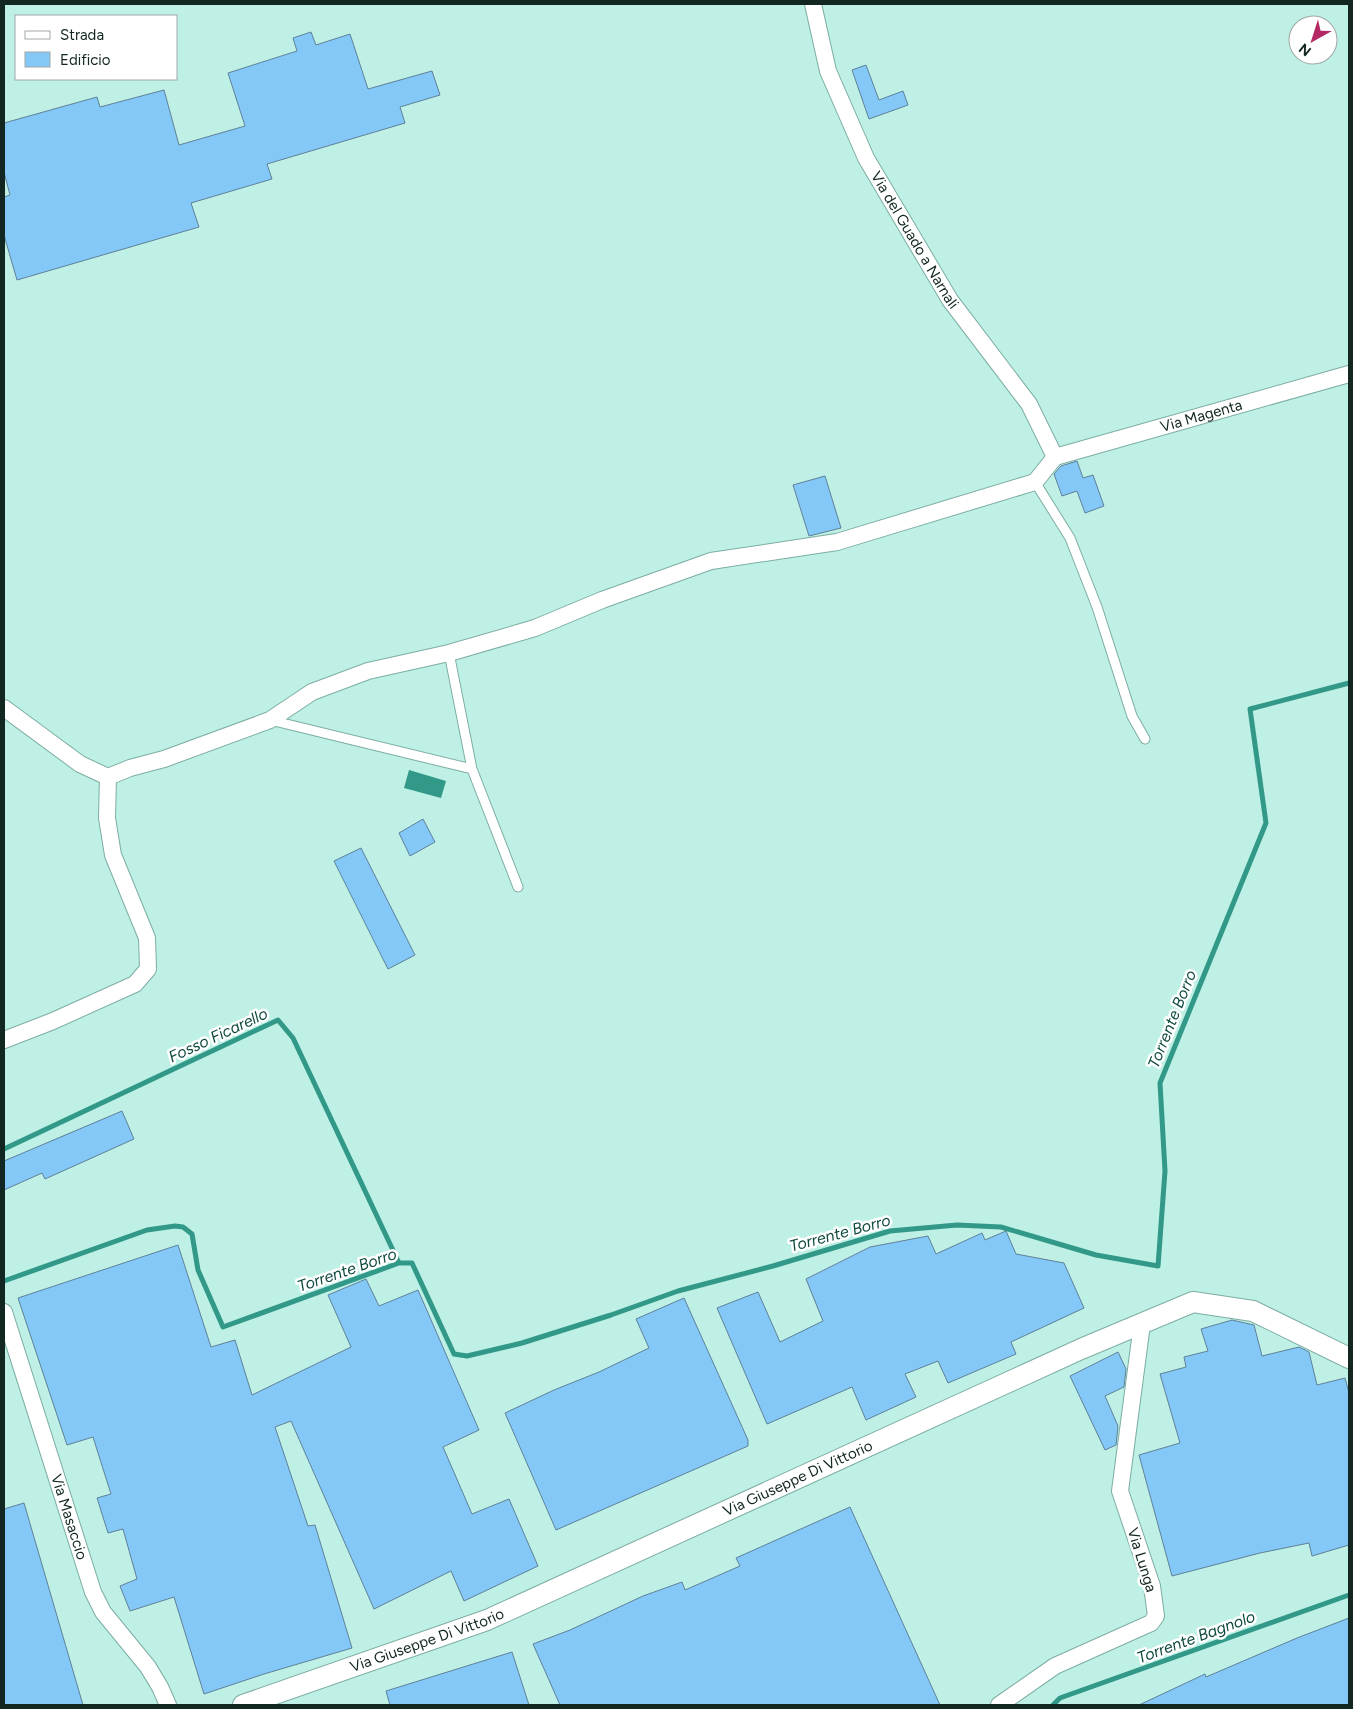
<svg xmlns="http://www.w3.org/2000/svg" width="1353" height="1709" font-family="Figtree,sans-serif">
  <style>
    .water { fill: #329988 }
    .lines { fill: none; stroke-linecap: round; stroke-linejoin: round }
    .stream { stroke: #329988; stroke-width: 5 }
    .building { fill: #84c8f7; stroke: #5f8099 }
    .service-casing { stroke: #7dada3; stroke-width: 11 }
    .minor-casing { stroke: #7dada3; stroke-width: 18 }
    .tertiary-casing { stroke: #7dada3; stroke-width: 22 }
    .service { stroke: #fff; stroke-width: 9 }
    .minor { stroke: #fff; stroke-width: 16 }
    .tertiary { stroke: #fff; stroke-width: 20 }
    .labels { text-anchor: middle; dominant-baseline: central; stroke-width: 5; stroke-linejoin: round; paint-order: stroke }
    .street-label { font-size: 15px; fill: #122622; stroke: #fff }
    .water-label { font-size: 16px; font-style: italic; fill: #0e4940; stroke: #fff }
  </style>
  <rect width="100%" height="100%" fill="#bef0e5"/>
  <path class="water" d="M409,770L446,781L441,798L404,788Z"/>
  <g class="lines">
    <path class="stream" d="M4,1149L278,1020L293,1038L399,1263
      M4,1281L147,1230L175,1226L183,1227L192,1234L198,1270L223,1327L399,1263H412L454,1354L467,1356L522,1343L611,1315L678,1291L773,1266L890,1231L957,1225L1001,1227L1096,1255L1158,1266L1165,1171L1160,1083L1266,823L1250,709L1349,683
      M1053,1705L1060,1698L1349,1595"/>
  </g>
  <path class="building" d="M311,32L316,45L350,34L368,89L432,71L440,95L400,107L405,123L267,164L272,179L191,203L199,227L17,280L4,235V197L10,195L4,172V123L97,97L100,107L164,90L179,145L245,126L228,73L297,51L293,38Z
    M866,65L879,100L903,91L908,105L869,119L852,70Z
    M1077,461L1083,478L1093,475L1104,506L1085,513L1077,491L1062,496L1054,474L1061,466Z
    M825,476L841,528L809,536L793,485Z
    M423,819L435,842L410,856L399,833Z
    M361,848L415,955L388,969L334,861Z
    M122,1111L134,1139L45,1179L42,1173L4,1190V1161Z
    M1006,1231L1016,1254L1064,1263L1084,1308L1011,1342L1016,1354L948,1383L938,1361L905,1374L916,1397L866,1420L852,1387L767,1424L717,1308L758,1292L780,1342L823,1321L806,1279L870,1247L928,1236L936,1254L982,1233L985,1240Z
    M178,1245L211,1347L235,1340L252,1395L351,1347L328,1295L366,1279L379,1306L418,1290L479,1430L443,1447L472,1514L509,1499L538,1566L464,1601L451,1571L374,1609L291,1421L275,1427L308,1526L315,1525L352,1648L264,1674L204,1694L174,1597L130,1611L120,1586L137,1579L123,1529L108,1533L97,1498L111,1494L93,1437L67,1445L18,1298Z
    M684,1298L748,1440V1446L556,1530L505,1413L554,1390L599,1372L649,1348L636,1319Z
    M1232,1320L1254,1325L1262,1356L1299,1347L1309,1352L1317,1385L1345,1378L1349,1393V1545L1312,1556L1309,1543L1260,1553L1172,1576L1139,1455L1180,1443L1160,1374L1186,1367L1184,1357L1208,1351L1201,1329Z
    M1118,1352L1126,1369L1124,1387L1105,1396L1118,1426L1116,1445L1105,1450L1070,1376Z
    M24,1503L83,1705H4V1509Z
    M850,1507L940,1705H560L533,1644L570,1630L643,1596L682,1582L685,1590L740,1566L736,1558Z
    M1349,1618V1705H1139L1205,1674L1206,1677L1297,1638Z
    M512,1652L529,1705H390L386,1691Z"/>
  <g class="lines">
    <defs>
      <path id="service" d="M1035,482L1070,538L1097,607L1132,716L1145,739
        M449,653L472,769L518,887
        M270,720L472,769"/>
      <g id="minor">
        <path id="s1" d="M813,4L828,71L866,158L950,300L1029,404L1055,457"/>
        <path id="s2" d="M1055,457L1349,374"/>
        <path d="M4,708L80,764L108,777"/>
        <path d="M4,1040L53,1021L135,984L148,969L147,938L113,855L107,818L108,777L130,768L164,759L270,720L312,692L368,671L449,653L535,628L602,600L711,561L837,542L1035,482L1055,457"/>
        <path id="s3" d="M4,1312L93,1592L103,1612L148,1667L160,1687L168,1705"/>
        <path d="M999,1705L1055,1666L1151,1623L1156,1616L1152,1586L1120,1491L1142,1324"/>
      </g>
      <g id="tertiary">
        <path id="s4" d="M243,1705L487,1620L1081,1349L1193,1302L1253,1311L1349,1358"/>
      </g>
    </defs>
    <use href="#service" class="service-casing"/>
    <use href="#minor" class="minor-casing"/>
    <use href="#tertiary" class="tertiary-casing"/>
    <use href="#service" class="service"/>
    <use href="#minor" class="minor"/>
    <use href="#tertiary" class="tertiary"/>
  </g>
  <g class="labels">
    <g class="street-label">
      <text stroke="none"><textPath href="#s1" startOffset="259">Via del Guado a Narnali</textPath></text>
      <text stroke="none"><textPath href="#s2" startOffset="152">Via Magenta</textPath></text>
      <text stroke="none"><textPath href="#s4" startOffset="600">Via Giuseppe Di Vittorio</textPath></text>
      <text stroke="none"><textPath href="#s3" startOffset="215">Via Masaccio</textPath></text>
      <text transform="translate(1142 1560) rotate(73)">Via Lunga</text>
      <text stroke="none"><textPath href="#s4" startOffset="195">Via Giuseppe Di Vittorio</textPath></text>
    </g>
    <g class="water-label">
      <text transform="translate(1172 1019) rotate(-68)">Torrente Borro</text>
      <text transform="translate(218 1035) rotate(-25)">Fosso Ficarello</text>
      <text transform="translate(840 1233) rotate(-15)">Torrente Borro</text>
      <text transform="translate(347 1270) rotate(-19)">Torrente Borro</text>
      <text transform="translate(1196 1637) rotate(-20)">Torrente Bagnolo</text>
    </g>
  </g>
  <rect width="1353" height="1709" fill="none" stroke="#122622" stroke-width="10"/>
  <rect x="15" y="15" width="162" height="65" fill="#ffffff" stroke="#a0a8a7"/>
  <rect x="25" y="31" width="25" height="8" fill="#ffffff" stroke="#a0a8a7"/>
  <text x="60" y="40" font-size="15" fill="#122622">Strada</text>
  <rect x="25" y="52" width="25" height="15" fill="#84c8f7" stroke="#a0a8a7"/>
  <text x="60" y="65" font-size="15" fill="#122622">Edificio</text>
  <g transform="translate(1313 40) rotate(219)"><circle r="24" fill="#ffffff" stroke="#a0a8a7"/>
  <path d="M0-4L9 19L0 12L-9 19Z" fill="#b42964"/>
  <text y="-8" font-size="14" font-weight="bold" text-anchor="middle" fill="#122622">N</text>
  </g>
</svg>
